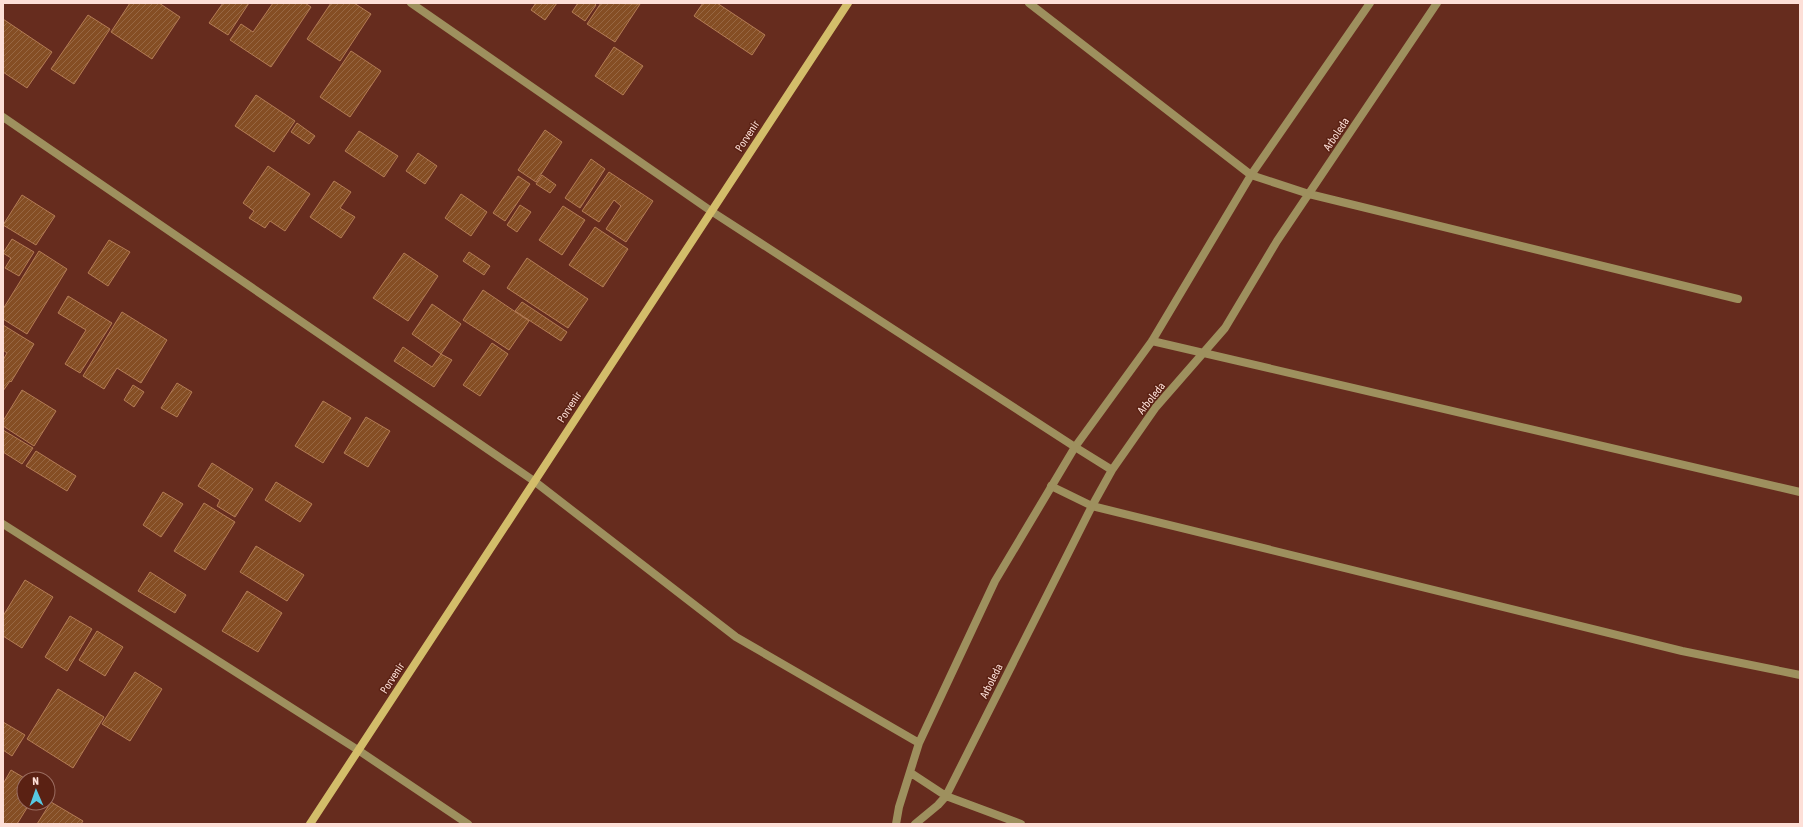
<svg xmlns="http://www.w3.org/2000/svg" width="1803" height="827" font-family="'Asap Condensed',sans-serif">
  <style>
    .building { fill: url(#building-hatch); stroke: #b47c55 }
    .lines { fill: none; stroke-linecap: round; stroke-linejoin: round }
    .lane { stroke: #9e905e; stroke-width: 8 }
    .street { stroke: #9e905e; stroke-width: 8 }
    .secondary { stroke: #d3bd6a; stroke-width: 8 }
    .labels { text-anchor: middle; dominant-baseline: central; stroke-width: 3; stroke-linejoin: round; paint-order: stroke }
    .street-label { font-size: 11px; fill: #fddfd7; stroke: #5a2113 }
  </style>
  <defs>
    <pattern id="building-hatch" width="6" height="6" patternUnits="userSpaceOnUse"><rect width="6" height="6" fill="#854e24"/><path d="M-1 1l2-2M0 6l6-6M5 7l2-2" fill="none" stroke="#976743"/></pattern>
  </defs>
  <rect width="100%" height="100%" fill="#662c1e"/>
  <path class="building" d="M130,3H159L180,17L152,59L111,32Z
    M223,3H249L228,35L209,23Z
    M273,3H305L311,7L271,67L230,40L241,24L253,32Z
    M331,3H354L371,14L340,61L307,39Z
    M536,3H557L545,20L531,10Z
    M578,3H594L596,5L585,21L572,12Z
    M601,3L640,4L615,42L587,24Z
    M703,3H717L765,35L752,55L694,16Z
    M88,15L110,29L74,84L51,69Z
    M3,19L52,52L27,88L3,72Z
    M614,47L643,66L623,95L595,76Z
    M351,51L381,71L350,117L320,97Z
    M256,95L295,121L274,152L235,126Z
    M297,123L315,136L309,144L291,132Z
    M545,130L562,142L536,182L518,170Z
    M359,131L398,156L384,177L345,151Z
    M418,153L437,166L425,184L406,171Z
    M591,159L605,169L580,208L565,198Z
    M268,166L310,194L285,231L270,221L265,228L249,218L254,211L243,203Z
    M609,172L653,201L626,242L606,229L621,206L614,200L599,222L582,211Z
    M542,175L556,185L550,193L536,184Z
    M518,176L530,184L505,221L493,213Z
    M334,181L351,192L340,208L355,217L341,238L310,217Z
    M461,194L487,212L471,236L445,218Z
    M22,195L55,216L36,245L3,225Z
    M520,205L531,212L517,232L507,225Z
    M563,206L585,220L562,255L539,240Z
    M595,227L628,249L603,287L569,265Z
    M12,239L34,252L19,276L5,268L11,258L3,253Z
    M109,240L130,252L108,286L88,273Z
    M39,251L67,269L27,334L3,319V309Z
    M469,252L490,266L484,275L463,261Z
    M404,253L438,276L408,321L373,298Z
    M527,258L588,299L568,328L507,288Z
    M483,290L529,321L509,350L463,320Z
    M68,296L112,323L80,373L65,364L86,330L58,313Z
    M522,302L567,332L561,341L515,311Z
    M432,304L461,324L441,354L412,334Z
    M122,312L167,340L141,383L117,368L104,389L83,376Z
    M3,325L34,344L11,382L10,381L3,391V360L7,353L3,350Z
    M492,343L508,354L480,396L463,385Z
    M403,347L432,367L441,354L452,360L434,387L394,361Z
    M177,383L192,392L177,417L161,408Z
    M133,385L144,392L134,407L124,400Z
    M22,390L56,411L34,446L3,426V421Z
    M323,401L351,418L323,463L295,446Z
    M366,417L390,431L368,467L344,453Z
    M3,430L33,448L22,464L3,452Z
    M36,451L76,476L67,491L26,466Z
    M212,463L253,489L235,517L217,506L220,500L198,486Z
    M276,482L312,504L300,522L265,500Z
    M163,492L183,504L161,537L143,525Z
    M204,503L235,522L205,570L174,551Z
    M256,546L304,575L287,601L240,572Z
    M150,572L186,595L175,613L138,591Z
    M25,580L53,597L22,648L3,636V616Z
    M247,591L282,613L258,652L222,631Z
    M70,616L92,629L67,671L45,657Z
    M97,631L123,647L105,676L79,660Z
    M135,672L162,689L130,741L102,724Z
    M58,689L104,717L73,768L27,739Z
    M3,722L25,735L12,756L3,750Z
    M11,770L26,779H24V803H30L17,824H3V784Z
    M51,802L83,821L81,824H37Z"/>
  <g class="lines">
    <path class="lane" d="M1051,486L1092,506L1682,651L1800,675"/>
    <path class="street" d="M411,3L711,211L1075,447L1112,470
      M1029,3L1251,175L1309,194L1738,299
      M3,117L534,481L736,637L919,743
      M1152,341L1800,492
      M3,524L358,750L468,824
      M911,773L946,796L1021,824
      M896,824L899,807L919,743L995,581L1075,447L1152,341L1251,175L1370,3
      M915,824L938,805L946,796L1092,506L1112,470L1156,407L1225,328L1277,241L1437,3"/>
    <path class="secondary" d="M310,824L848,3"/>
  </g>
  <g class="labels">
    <g class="street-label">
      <text transform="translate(1336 134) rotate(-56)">Arboleda</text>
      <text transform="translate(747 136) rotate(-57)">Porvenir</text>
      <text transform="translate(1151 398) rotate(-51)">Arboleda</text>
      <text transform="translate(569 407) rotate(-57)">Porvenir</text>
      <text transform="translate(392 678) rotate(-57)">Porvenir</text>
      <text transform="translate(991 681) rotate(-63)">Arboleda</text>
    </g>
  </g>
  <rect width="1803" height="827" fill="none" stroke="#fddfd7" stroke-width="8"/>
  <g transform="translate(36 791) rotate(358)"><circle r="19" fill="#5a2113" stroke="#9b6d61"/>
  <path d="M0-3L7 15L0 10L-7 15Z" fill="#57c9e2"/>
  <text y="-6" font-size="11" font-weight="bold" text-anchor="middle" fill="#fddfd7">N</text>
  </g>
</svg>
